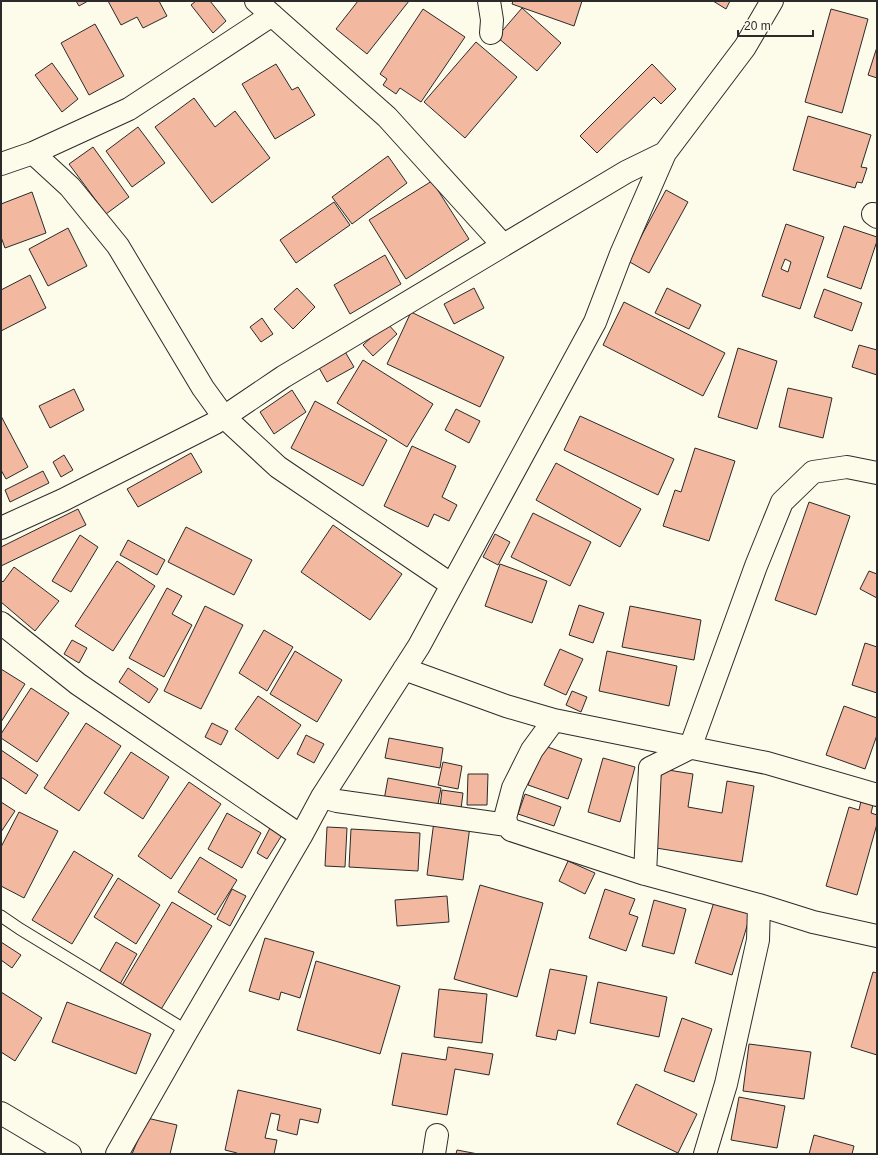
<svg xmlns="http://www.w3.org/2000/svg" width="878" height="1155" font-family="Helvetica,sans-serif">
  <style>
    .building { fill: #f2b8a0; stroke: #2b2b2b; fill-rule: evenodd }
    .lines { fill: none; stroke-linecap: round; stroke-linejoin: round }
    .service-casing { stroke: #2b2b2b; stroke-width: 13 }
    .minor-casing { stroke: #2b2b2b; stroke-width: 24 }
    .service { stroke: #fdfbea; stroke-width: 11 }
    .minor { stroke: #fdfbea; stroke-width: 22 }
  </style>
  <rect width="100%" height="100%" fill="#fdfbea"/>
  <path class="building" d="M76,1H88L79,6Z
    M108,1H159L167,16L143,28L137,17L121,25Z
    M196,1H210L226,21L213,33L191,5Z
    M358,1H409L367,54L336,29Z
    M513,1H582L574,26L512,4Z
    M713,1H730L726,9Z
    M522,8L561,43L537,71L497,37Z
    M423,9L465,37L421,102L400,88L396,94L383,85L387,79L380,74Z
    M831,9L868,19L842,113L805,102Z
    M95,24L124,76L89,95L61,43Z
    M476,42L517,77L465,138L424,102Z
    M877,47V78L868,75Z
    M52,63L78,99L62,112L35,75Z
    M276,64L292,90L298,87L315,115L275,139L242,84Z
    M652,64L676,89L661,104L654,97L597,153L580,136Z
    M194,98L215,127L235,111L270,158L212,203L155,127Z
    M808,116L871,135L861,167L867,168L862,183L857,182L855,188L793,170Z
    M138,127L165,163L132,187L106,151Z
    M93,147L129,197L106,214L69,164Z
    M388,156L407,183L352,224L332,197Z
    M432,181L469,239L406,279L369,220Z
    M666,190L688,202L649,273L628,261Z
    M32,192L46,233L5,248L1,237V204Z
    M334,202L350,225L296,263L280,240Z
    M786,224L824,237L800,309L762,296ZM785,259L791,262L788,272L781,269Z
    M844,226L877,237V241L861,289L827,277Z
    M68,228L87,266L48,286L29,249Z
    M385,255L401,284L350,314L334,285Z
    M30,275L46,308L1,331V290Z
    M297,288L315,307L293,329L274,309Z
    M474,288L484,308L454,324L444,304Z
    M667,288L701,305L689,329L655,313Z
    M824,289L862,303L852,331L814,317Z
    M624,302L725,353L703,396L603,345Z
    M411,312L504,357L480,407L387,364Z
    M262,318L273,334L261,342L250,327Z
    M387,323L397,334L373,356L363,345Z
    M859,345L877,350V375L852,367Z
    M738,348L777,361L757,429L718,417Z
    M344,350L354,367L327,382L318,366Z
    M363,360L433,404L407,447L337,403Z
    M788,388L832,398L823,438L779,427Z
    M74,389L84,410L50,428L39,406Z
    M292,390L306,412L274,434L260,412Z
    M315,401L387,440L363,486L291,448Z
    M456,409L480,421L469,443L445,430Z
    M1,416L28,467L6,479L1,470Z
    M580,416L674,459L658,495L564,450Z
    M412,446L456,466L442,497L457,505L449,521L434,514L428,527L384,506Z
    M695,448L735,461L709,541L663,526L675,490L681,492Z
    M191,453L202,472L138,507L127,489Z
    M64,455L73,470L61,477L53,462Z
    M556,463L641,509L620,547L536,500Z
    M43,471L49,483L10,502L5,490Z
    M809,502L850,516L816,615L775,600Z
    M78,509L86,525L1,566V547Z
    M533,513L591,542L570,586L511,557Z
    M333,525L402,574L370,620L301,572Z
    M186,527L252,560L234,595L168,562Z
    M495,534L510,542L498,565L483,557Z
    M80,535L98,547L71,592L52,581Z
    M128,540L165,560L157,575L120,555Z
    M117,561L155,586L113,651L75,626Z
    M500,564L547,581L532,623L485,606Z
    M14,567L59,601L35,631L1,602V580L3,582Z
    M869,571L877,574V598L860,589Z
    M167,588L182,596L172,614L192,625L164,677L129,658Z
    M579,605L604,613L593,643L569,635Z
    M205,606L243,625L201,709L164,691Z
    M630,606L701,620L694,660L622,647Z
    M264,630L293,647L267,691L239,673Z
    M72,640L87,648L79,663L64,654Z
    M865,643L877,647V693L852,685Z
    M560,649L583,659L566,695L544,685Z
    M295,651L342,680L317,722L270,694Z
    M607,651L677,666L669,706L599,691Z
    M128,668L158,689L149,703L119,682Z
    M1,669L25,684L1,722Z
    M31,688L69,713L37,762L1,738V734Z
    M572,691L587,697L581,712L566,705Z
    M258,696L301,725L278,759L235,729Z
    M844,706L877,718V735L865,769L826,755Z
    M86,723L121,746L79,811L44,788Z
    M212,723L228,731L221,745L205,737Z
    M306,735L324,744L314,763L297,754Z
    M389,738L443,748L440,768L385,758Z
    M542,745L582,759L568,799L528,785Z
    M1,750L38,775L26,794L1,777Z
    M131,752L169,777L143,819L104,793Z
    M603,758L635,767L620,822L588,812Z
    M443,762L462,766L458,789L438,785Z
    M662,769L693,774L688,807L722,813L727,781L754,786L742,862L650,847Z
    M468,774H488L487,805H467Z
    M388,778L441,788L437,809L384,800Z
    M189,782L221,804L171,879L138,856Z
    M442,790L463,793L461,809L440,807Z
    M525,794L561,807L554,826L518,814Z
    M861,801L873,805L871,813L877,815V824L857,895L826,886L849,807L859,810Z
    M1,802L15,811L1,832Z
    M19,812L58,831L24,898L1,886V847Z
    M227,813L261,833L242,868L208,849Z
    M434,821L470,826L463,880L427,875Z
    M327,827L347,828L345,867L325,866Z
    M270,828L282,835L267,859L257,853Z
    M351,829L420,833L418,871L349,867Z
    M74,851L113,875L72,944L32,920Z
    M200,857L237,880L215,915L178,892Z
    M568,861L595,873L585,894L559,881Z
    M118,878L160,905L136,944L94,917Z
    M480,885L543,903L517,997L454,979Z
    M232,889L246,896L230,926L217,919Z
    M605,889L635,899L629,914L638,917L626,951L589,938Z
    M447,896L449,922L397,926L395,900Z
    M654,900L686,909L674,954L642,946Z
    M172,902L212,926L160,1011L121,987Z
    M714,902L751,913L732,975L695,963Z
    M265,938L314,952L300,998L281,992L279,1000L249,991Z
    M1,942L21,955L12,968L1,960Z
    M116,942L137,954L119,986L98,974Z
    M316,961L400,986L380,1054L297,1030Z
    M550,969L587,976L575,1034L558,1030L556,1040L536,1036Z
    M873,972L877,973V1055L851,1047Z
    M598,982L667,997L659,1037L590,1023Z
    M439,989L487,994L482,1043L434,1037Z
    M1,992L42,1018L15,1061L1,1052Z
    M67,1002L151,1034L136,1074L52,1042Z
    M682,1018L712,1029L694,1082L664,1071Z
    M749,1044L811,1052L804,1099L743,1091Z
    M448,1047L493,1054L489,1075L455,1069L447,1115L392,1105L402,1053L446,1060Z
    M636,1084L697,1114L678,1153L617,1124Z
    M238,1090L321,1109L318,1123L300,1119L297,1135L277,1130L280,1115L271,1113L265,1138L277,1140L274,1154H237V1153L225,1150Z
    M739,1097L785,1106L777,1148L731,1140Z
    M147,1118L177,1125L170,1154H132Z
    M814,1135L854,1146L852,1154H809Z
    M457,1150L478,1154H456Z"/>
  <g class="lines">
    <defs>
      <path id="service" d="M1,916L20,929L187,1031"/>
      <path id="minor" d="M256,1L387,117L503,245
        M489,1L492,20L491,33
        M33,153L70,187L118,246L203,388L224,417L278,467L452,585
        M1,164L33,153L129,109L272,15
        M873,214L877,217
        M1,528L63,500L215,423L283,377L626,172L665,153
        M1,623L78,684L301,836
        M404,669L506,706L554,720L532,750L513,788L505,818L507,825L511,830L645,874L759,905L813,922L877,936
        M554,720L767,763L877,795
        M322,797L337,801L507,825
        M645,874L650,768L690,748L756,566L782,502L813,472L847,467L877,473
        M1,1113L70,1154
        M117,1154L187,1031L301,836L322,797L419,646L452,585L595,322L621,254L665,153L745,47L772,1
        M434,1154L437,1135
        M705,1154L726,1084L758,940L759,905"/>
    </defs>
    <use href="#service" class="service-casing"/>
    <use href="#minor" class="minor-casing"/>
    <use href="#service" class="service"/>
    <use href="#minor" class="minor"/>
  </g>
  <rect width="878" height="1155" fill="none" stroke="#2b2b2b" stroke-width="4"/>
  <path d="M738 30v6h75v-6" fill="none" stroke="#2b2b2b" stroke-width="2"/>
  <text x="744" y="30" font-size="12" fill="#2b2b2b" stroke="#fdfbea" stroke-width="3" paint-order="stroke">20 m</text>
</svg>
